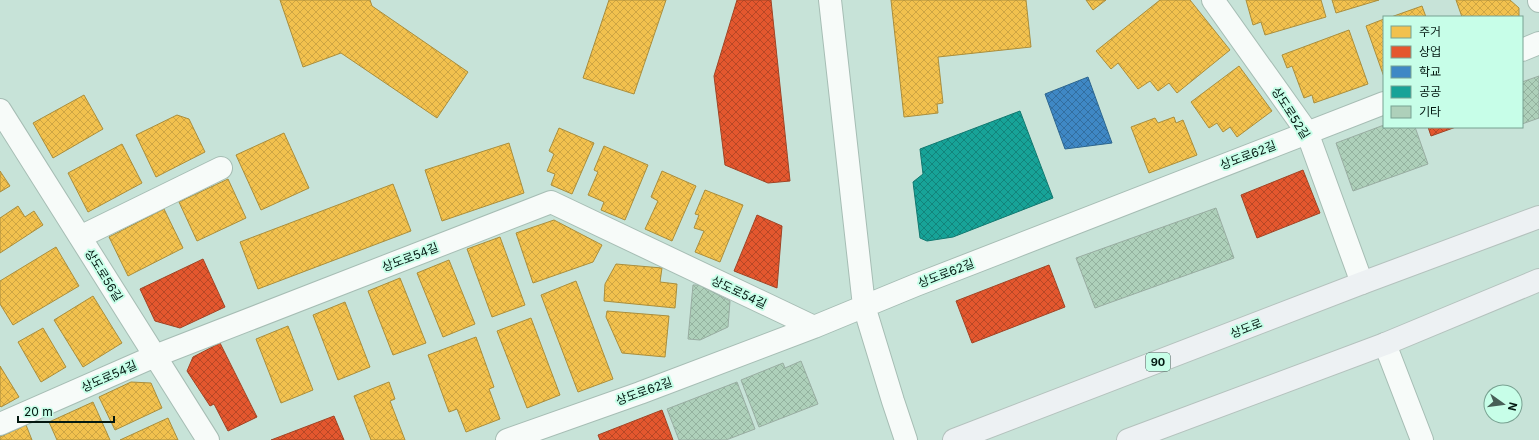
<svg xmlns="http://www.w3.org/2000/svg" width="1539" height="440" font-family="Inter,'Noto Sans KR',sans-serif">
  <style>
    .homes { fill: url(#homes-cross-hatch); stroke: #aa8e3c }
    .shops { fill: url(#shops-cross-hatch); stroke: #a04425 }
    .schools { fill: url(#schools-cross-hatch); stroke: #2d668f }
    .public { fill: url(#public-cross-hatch); stroke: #117970 }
    .building { fill: url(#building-cross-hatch); stroke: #99ada2 }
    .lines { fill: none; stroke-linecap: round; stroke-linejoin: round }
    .minor-casing { stroke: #a6bdb4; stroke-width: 24 }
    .major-casing { stroke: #b4c2bd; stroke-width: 24 }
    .minor { stroke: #f7fbf9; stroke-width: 22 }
    .major { stroke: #edf1f3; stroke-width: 22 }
    .labels { text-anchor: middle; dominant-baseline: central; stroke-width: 4; stroke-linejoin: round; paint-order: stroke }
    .shield { fill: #c7fee8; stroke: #3e5d52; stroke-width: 1 }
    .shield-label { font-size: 11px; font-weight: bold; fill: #031811 }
    .street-label { font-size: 12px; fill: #031811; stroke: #c7fee8 }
  </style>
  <defs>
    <pattern id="homes-cross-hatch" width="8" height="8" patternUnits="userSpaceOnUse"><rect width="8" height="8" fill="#f2c14e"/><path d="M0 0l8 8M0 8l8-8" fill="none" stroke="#cea543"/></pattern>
    <pattern id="shops-cross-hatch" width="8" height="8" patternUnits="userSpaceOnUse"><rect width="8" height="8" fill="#e4572e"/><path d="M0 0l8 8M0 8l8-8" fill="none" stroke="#b74726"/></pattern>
    <pattern id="schools-cross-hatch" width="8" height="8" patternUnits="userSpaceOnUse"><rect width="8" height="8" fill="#3f88c5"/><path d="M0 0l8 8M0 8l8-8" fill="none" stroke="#336e9f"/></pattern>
    <pattern id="public-cross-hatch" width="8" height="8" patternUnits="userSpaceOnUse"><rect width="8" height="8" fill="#17a398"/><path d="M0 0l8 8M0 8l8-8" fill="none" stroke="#13847b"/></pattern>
    <pattern id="building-cross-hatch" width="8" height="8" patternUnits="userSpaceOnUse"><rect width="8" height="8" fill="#aed0ba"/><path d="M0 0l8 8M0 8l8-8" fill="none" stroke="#94b29f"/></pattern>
  </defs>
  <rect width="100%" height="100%" fill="#c7e3d8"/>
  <path class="homes" d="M280,0H370L372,6L468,72L437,118L341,53L303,67Z
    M609,0H666L634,94L583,78Z
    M891,0H1026L1031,47L938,57L943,103L937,104L938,113L904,117Z
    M1086,0H1106L1093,10Z
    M1160,0H1190L1230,50L1177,93L1169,83L1158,91L1150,81L1138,89L1118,63L1111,69L1096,51Z
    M1246,0H1321L1326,17L1265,35L1261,22L1253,25Z
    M1332,0H1379L1336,13Z
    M1456,0H1510L1519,8V17H1462Z
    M1422,6L1426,17H1391Z
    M1384,19V77L1366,26Z
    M1349,30L1368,84L1314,103L1312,95L1304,98L1292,66L1287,68L1282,55Z
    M1239,66L1272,111L1237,137L1230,127L1223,132L1217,123L1209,128L1191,102Z
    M84,95L103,129L53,158L33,123Z
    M177,115L189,119L205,152L156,177L136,135Z
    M1174,117L1176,123L1183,120L1197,155L1149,173L1131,127L1155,118L1158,123Z
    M559,128L594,143L572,194L551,185L555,174L547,171L554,154L549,151Z
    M284,133L309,188L261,210L236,155Z
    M509,143L524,193L442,221L425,170Z
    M122,144L142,183L88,212L68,173Z
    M604,146L648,165L625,220L601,210L604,202L588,195L598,172L594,170Z
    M0,171L10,186L0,192Z
    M662,171L696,186L672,241L645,229L658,201L651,197Z
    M228,179L246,218L197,241L179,202Z
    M393,184L411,231L258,289L240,242Z
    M705,190L743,205L720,262L695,252L704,231L694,228L699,215L695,214Z
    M18,206L25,217L34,211L43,225L0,253V218Z
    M164,209L183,248L128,276L109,237Z
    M554,220L602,245L593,262L533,283L516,233Z
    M500,237L525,305L492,317L467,249Z
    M56,247L79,286L13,325L0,304V281Z
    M449,260L475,324L443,337L417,273Z
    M616,264L662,268L660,282L677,284L675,308L604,301L605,284Z
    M400,278L426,343L393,355L368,291Z
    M576,281L613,379L578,392L541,295Z
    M93,296L122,343L83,367L54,320Z
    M345,302L370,367L338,380L313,315Z
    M607,311L669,316L665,357L622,353L606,317Z
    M531,318L560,395L527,408L497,331Z
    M288,326L313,390L281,403L256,339Z
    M43,328L66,367L41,382L18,342Z
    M476,337L494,387L489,389L500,419L466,432L457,409L449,412L428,355Z
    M0,366L19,397L1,407L0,406Z
    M131,382L151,383L162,408L115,430L99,397Z
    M389,382L395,399L390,401L405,440H371L354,396Z
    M93,402L110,440H57L49,422Z
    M168,418L178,440H120Z
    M26,425L32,440H0V437Z"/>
  <path class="shops" d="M737,0H771L790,181L768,183L725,165L714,76Z
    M1428,127H1456L1431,136Z
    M1303,170L1320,213L1257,238L1241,195Z
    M757,215L782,226L777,288L734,271Z
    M203,259L225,307L180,328L155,321L140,289Z
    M1049,265L1065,307L972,343L956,301Z
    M220,343L257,417L228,431L214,404L210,406L187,371L193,357Z
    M662,410L673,440H600L598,435Z
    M334,416L344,440H271Z"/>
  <path class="schools" d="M1088,77L1112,143L1065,149L1045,94Z"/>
  <path class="public" d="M1020,111L1053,198L953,237L927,241L920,238L913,182L923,174L920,149Z"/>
  <path class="building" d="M1539,76V118L1522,124V82Z
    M1384,125V127H1415L1428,164L1353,191L1336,143Z
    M1216,208L1234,258L1095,308L1076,258Z
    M693,285H699L730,301L728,327L700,340L688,339Z
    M801,361L818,404L759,427L741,380L783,363L785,368Z
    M737,382L755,429L726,440H679L667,409Z"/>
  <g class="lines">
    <defs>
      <path id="minor" d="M830,0L864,306L893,401L906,440
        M1213,0L1307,132L1362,283
        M1539,0V1
        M1522,50L1539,43
        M0,110L208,440
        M80,237L221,168
        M1385,344L1422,440
        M0,424L155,356L551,202L814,327
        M507,440L640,393L814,327L916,285L1384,103"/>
      <path id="major" d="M954,440L1362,283L1539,217
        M1128,440L1385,344L1539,280"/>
    </defs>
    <use href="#minor" class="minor-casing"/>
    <use href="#major" class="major-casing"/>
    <use href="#minor" class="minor"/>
    <use href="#major" class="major"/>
  </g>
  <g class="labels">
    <rect class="shield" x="1146" y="353" width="24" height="18" rx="3"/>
    <g class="shield-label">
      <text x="1158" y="362">90</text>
    </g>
    <g class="street-label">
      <text transform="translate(1291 113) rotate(57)">상도로52길</text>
      <text transform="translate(1248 155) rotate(-21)">상도로62길</text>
      <text transform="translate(410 257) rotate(-21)">상도로54길</text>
      <text transform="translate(946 273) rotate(-21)">상도로62길</text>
      <text transform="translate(104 275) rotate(58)">상도로56길</text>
      <text transform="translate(739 292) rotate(25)">상도로54길</text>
      <text transform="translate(1246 328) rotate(-21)">상도로</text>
      <text transform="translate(109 376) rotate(-24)">상도로54길</text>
      <text transform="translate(644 391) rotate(-20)">상도로62길</text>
    </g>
  </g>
  <rect x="1383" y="16" width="140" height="112" fill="#c7fee8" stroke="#79a292"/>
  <rect x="1391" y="26" width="20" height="12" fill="#f2c14e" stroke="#79a292"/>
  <text x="1419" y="36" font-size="12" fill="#031811">주거</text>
  <rect x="1391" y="46" width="20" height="12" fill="#e4572e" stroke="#79a292"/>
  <text x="1419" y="56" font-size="12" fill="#031811">상업</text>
  <rect x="1391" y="66" width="20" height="12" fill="#3f88c5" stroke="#79a292"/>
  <text x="1419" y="76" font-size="12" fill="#031811">학교</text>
  <rect x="1391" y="86" width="20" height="12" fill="#17a398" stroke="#79a292"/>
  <text x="1419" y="96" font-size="12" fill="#031811">공공</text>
  <rect x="1391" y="106" width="20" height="12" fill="#aed0ba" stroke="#79a292"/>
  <text x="1419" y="116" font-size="12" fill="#031811">기타</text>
  <g transform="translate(1503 404) rotate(104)"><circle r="19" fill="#c7fee8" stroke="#79a292"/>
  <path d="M0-3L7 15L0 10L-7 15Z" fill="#485f57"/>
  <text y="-6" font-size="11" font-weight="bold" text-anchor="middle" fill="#031811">N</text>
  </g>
  <path d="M18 416v6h96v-6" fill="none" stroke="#031811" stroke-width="2"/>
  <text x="24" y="416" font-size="12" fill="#031811" stroke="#c7fee8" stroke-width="3" paint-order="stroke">20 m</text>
</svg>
